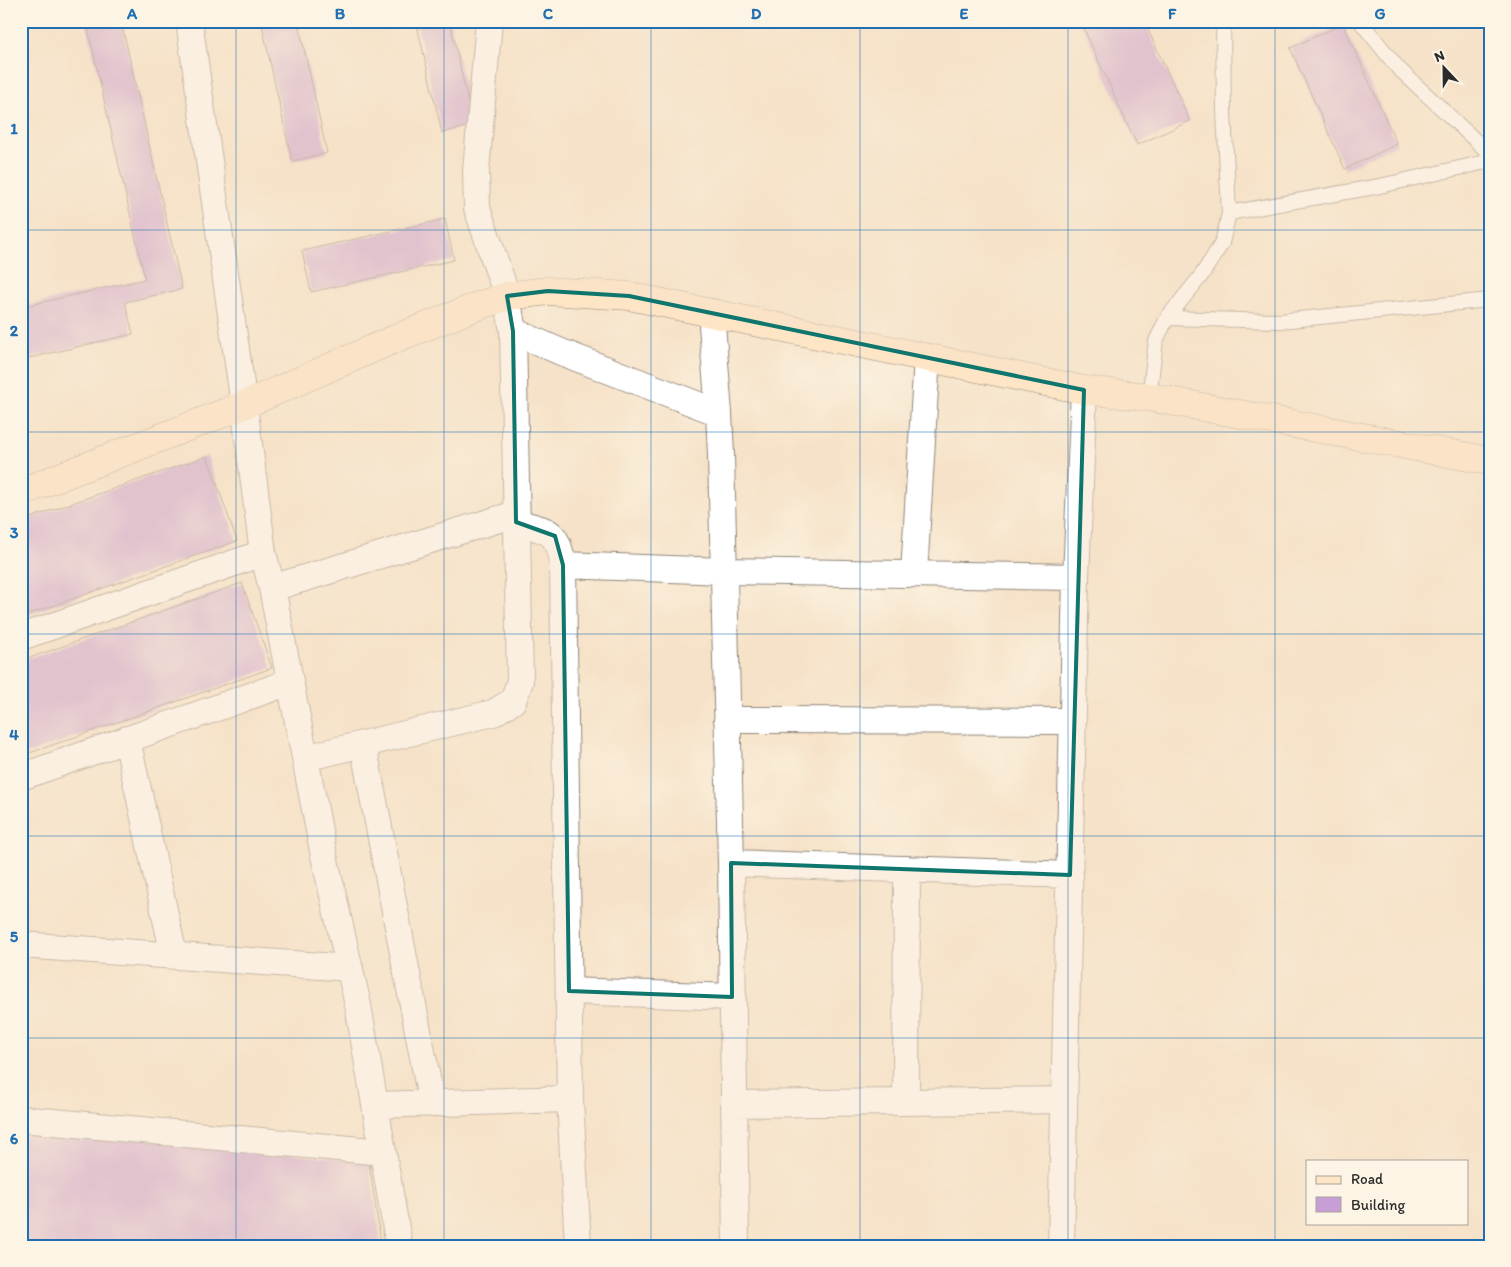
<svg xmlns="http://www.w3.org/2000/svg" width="1511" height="1267" font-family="Itim,sans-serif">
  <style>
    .building { fill: #c89ed6 }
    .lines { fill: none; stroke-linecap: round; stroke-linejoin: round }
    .service-casing { stroke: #90867a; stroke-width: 16 }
    .minor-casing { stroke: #90867a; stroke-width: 28 }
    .secondary-casing { stroke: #90867a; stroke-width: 29 }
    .service { stroke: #fff; stroke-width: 14 }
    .minor { stroke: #fff; stroke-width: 26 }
    .secondary { stroke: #fee5c5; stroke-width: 28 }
    .marked { fill: none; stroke: #0f766e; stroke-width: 4; stroke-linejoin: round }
    .grid { fill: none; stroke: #1f6fb2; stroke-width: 1; stroke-opacity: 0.55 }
    .neatline { fill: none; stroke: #1f6fb2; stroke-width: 2 }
    .grid-label { font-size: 16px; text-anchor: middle; font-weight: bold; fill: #1f6fb2 }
  </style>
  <rect width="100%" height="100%" fill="#fcf5e5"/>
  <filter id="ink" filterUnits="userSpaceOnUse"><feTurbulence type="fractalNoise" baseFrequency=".02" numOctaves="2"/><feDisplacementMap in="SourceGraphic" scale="10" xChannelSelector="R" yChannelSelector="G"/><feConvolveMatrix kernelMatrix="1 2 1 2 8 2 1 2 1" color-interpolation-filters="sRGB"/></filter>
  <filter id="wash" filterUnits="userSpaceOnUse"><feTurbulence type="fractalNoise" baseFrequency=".0096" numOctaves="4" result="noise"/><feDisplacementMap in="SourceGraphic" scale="20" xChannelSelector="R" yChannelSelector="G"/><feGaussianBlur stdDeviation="1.12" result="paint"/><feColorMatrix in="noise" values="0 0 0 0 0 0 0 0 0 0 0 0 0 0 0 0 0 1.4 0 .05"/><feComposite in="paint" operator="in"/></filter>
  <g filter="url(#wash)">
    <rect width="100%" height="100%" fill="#f6e2c8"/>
    <g id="blocks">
      <path class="building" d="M86,21H121L182,289L125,302L133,334L25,359L21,341V307L145,279Z
        M261,21H298L327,153L292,161Z
        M416,21H450L473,125L442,133Z
        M1090,21H1144L1190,121L1137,145L1082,25Z
        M1343,24L1397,144L1345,169L1290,48Z
        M445,219L454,260L311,292L302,251Z
        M207,456L237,541L21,617V521Z
        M242,583L272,668L21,756V661Z
        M21,1126L369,1162L380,1236V1246H21Z"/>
    </g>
  </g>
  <g filter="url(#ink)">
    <use href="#blocks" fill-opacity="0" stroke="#90867a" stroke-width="1"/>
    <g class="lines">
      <defs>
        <path id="service" d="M1360,21L1398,68L1490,154
          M1229,213L1380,186L1490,161
          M1167,318L1280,321L1490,300
          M1149,397L1156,341L1167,318L1201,276L1222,243L1229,213L1224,112L1223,21"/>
        <path id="minor" d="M189,21L244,405L263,553L272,588L324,856L358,1005L399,1246
          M711,312L719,413L721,455L731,863L736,1246
          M513,331L561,352L719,413
          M516,522C550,532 556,528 563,565L570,1099L578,1246
          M563,565L724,571L1076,577
          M914,574L927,357
          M272,588L516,514
          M21,637L263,553
          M727,720L1073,721
          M127,739L174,956
          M363,744L432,1104
          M305,758L493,713L513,701L520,681L513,331L507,296L477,208L476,171L489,21
          M21,777L290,682
          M731,863L1070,875
          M21,945L350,968
          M569,991L732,997
          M906,1102L907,869
          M734,1104L1064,1100
          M375,1105L570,1099
          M21,1119L383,1152
          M1061,1246L1076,577L1084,390"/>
        <path id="secondary" d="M21,492L244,405L397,338L470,309L507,296L548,291L629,296L1084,390L1149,397L1490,461"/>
      </defs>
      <use href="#service" class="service-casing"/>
      <use href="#minor" class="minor-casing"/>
      <use href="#secondary" class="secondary-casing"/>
      <use href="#service" class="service"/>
      <use href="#minor" class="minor"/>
      <use href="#secondary" class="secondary"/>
    </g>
  </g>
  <path d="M0 0H1511V1267H0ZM548,291L629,296L1084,390L1070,875L731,863L732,997L569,991L563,565L555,536L516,522L513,331L507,296Z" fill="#f6e2c8" fill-opacity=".55" fill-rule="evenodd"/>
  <path class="marked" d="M548,291L629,296L1084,390L1070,875L731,863L732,997L569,991L563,565L555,536L516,522L513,331L507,296Z"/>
  <path class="grid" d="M236,21V1246M444,21V1246M651,21V1246M860,21V1246M1068,21V1246M1275,21V1246M21,230H1490M21,432H1490M21,634H1490M21,836H1490M21,1038H1490"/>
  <rect width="1511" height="1267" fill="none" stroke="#fcf5e5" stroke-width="55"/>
  <rect x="1306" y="1160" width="162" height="65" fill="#fcf5e5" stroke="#a8a49b"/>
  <rect x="1316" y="1176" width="25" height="8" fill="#fee5c5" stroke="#a8a49b"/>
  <text x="1351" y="1184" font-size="15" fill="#2b2b2b">Road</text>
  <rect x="1316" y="1197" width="25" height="15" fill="#c89ed6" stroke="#a8a49b"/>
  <text x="1351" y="1210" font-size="15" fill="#2b2b2b">Building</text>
  <g transform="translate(1444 68) rotate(338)" stroke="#fcf5e5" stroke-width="4" paint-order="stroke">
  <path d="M0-4L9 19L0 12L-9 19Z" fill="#2b2b2b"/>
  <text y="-8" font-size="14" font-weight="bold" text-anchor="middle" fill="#2b2b2b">N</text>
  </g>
  <rect x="28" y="28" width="1456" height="1212" class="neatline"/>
  <g class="grid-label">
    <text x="132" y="19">A</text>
    <text x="340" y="19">B</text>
    <text x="548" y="19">C</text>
    <text x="756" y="19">D</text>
    <text x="964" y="19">E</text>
    <text x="1172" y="19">F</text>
    <text x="1380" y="19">G</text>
    <text x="14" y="134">1</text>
    <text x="14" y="336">2</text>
    <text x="14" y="538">3</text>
    <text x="14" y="740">4</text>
    <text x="14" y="942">5</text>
    <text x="14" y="1144">6</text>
  </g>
</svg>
